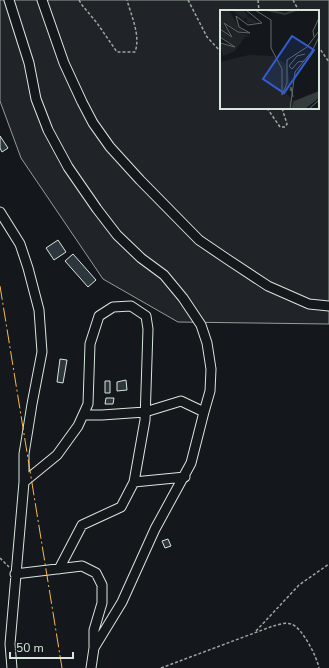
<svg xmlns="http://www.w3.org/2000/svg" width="329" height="668" font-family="'Nunito Sans',sans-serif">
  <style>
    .green { fill: #202428; stroke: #939e99; fill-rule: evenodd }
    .building { fill: #2c363c; stroke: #d8e6dc }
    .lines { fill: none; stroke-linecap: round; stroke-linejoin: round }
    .minor-casing { stroke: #d8e6dc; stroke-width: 11 }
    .path { stroke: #9da8a2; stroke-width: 1.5; stroke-dasharray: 3 2; stroke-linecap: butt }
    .minor { stroke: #14181c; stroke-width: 9 }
    .power { stroke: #ffb74d; stroke-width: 1; stroke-dasharray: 14 3 2 3; stroke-linecap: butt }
    .inset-river { fill: none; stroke: #363b3e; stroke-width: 2 }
    .inset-road { fill: none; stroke: #626a69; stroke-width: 1 }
    .view { fill: #305dd8; fill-opacity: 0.15; stroke: #305dd8; stroke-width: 2 }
    .inset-edge { fill: none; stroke: #d8e6dc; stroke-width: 2 }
  </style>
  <rect width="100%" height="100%" fill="#14181c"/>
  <path class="green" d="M0,0H329V324L178,322L103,279L21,158L0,101ZM221,11H318V108H221Z"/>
  <path class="building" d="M0,136L8,148L2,152L0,148Z
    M58,240L66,252L54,260L46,248Z
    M73,254L96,280L88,287L65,261Z
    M60,359L67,360L63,383L57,382Z
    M126,380L127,390L117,391V382Z
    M105,381H110V393H105Z
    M106,398H114L113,404H105Z
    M168,539L171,546L165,548L162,541Z"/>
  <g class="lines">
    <defs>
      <path id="minor" d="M9,0L29,63L36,99L48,130L68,167L97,209L117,235L141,258L164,275L183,298L201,325L207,343L211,369L210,391L204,412L191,463L155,529L122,602L94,648L91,668
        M42,0L64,63L82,102L93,123L110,147L140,180L199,240L227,259L268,286L309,304L329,306
        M0,212L20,244L28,268L39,310L42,352L32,404L24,454V482L10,644L12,668
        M83,415H102L145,412L181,401L204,412
        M24,482L57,455L78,426L88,404L90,344L99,316L113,307L131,306L146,316L148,329L145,420L134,482L121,507L82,525L59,569
        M134,482L185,477
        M15,574L82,566L96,573L102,585V603L94,630V646"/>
    </defs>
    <use href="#minor" class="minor-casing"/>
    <path class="path" d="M79,0L82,5L97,23L117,52H135C141,36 131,15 127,0
      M188,0L207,37L221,52
      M258,0L259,11
      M293,0L299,11
      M318,46L329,62
      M267,108L280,127H285L287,124L282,108
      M0,558L9,567
      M256,631L299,585L329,564
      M161,668L273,626C278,625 285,622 291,624C302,627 317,657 319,668"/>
    <use href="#minor" class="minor"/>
    <path class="power" d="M0,286L62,668"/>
  </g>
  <g transform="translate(220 10)">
    <rect width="99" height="99" fill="#14181c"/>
    <path d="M9,0L18,16L29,22L17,21L4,12V16L12,26L0,17V1ZM12,0H24L28,7L40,13H27V8L23,9ZM6,15L16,22L31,26L25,27L15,41L3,46L0,34L16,37L0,26V20L14,27ZM29,45L54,46L67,55L70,72L67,84L74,91L71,99H0V52Z" fill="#202428"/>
    <path d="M99,81V88L85,99H71L74,91Z" fill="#363b3e"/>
    <path class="inset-river" d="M47,0L65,4L76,0"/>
    <path class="inset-road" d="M35,0L51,10V38L62,59V85L67,73V50L87,37L99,21M0,19L12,27L4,13L18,22L30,23L19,17L16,6L28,15L42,13L26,0M0,27L15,37L0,33M94,27L93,21L99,8M84,51L78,52L72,59L69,56L77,46L85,44M70,81L71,77L73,87M70,99L75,62L92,41L99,27M89,99L99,90"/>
    <path class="view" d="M72,26L94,40L64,83L43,69Z"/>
    <rect width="99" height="99" class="inset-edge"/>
  </g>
  <path d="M10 652v6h63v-6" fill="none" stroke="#d8e6dc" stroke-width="2"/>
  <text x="16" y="652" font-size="12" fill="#d8e6dc" stroke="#14181c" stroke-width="3" paint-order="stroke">50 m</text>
</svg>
